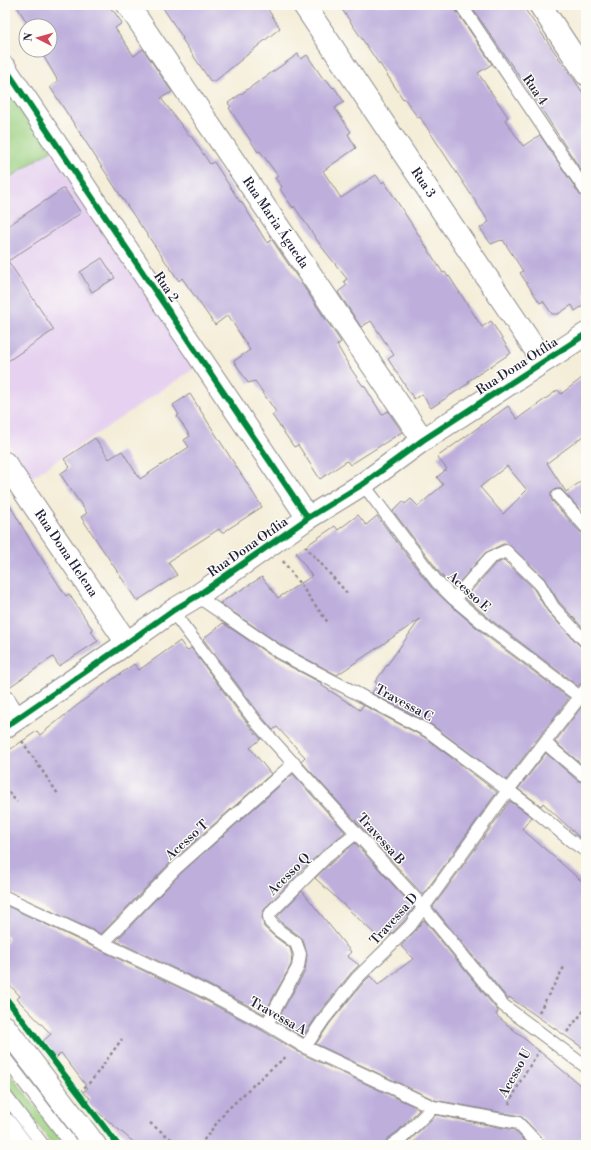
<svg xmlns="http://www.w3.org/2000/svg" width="591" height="1150" font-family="'Libre Bodoni',serif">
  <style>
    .built { fill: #e6d2f0 }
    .green { fill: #9bd081; stroke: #5e795e }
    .building { fill: #bdaedc; fill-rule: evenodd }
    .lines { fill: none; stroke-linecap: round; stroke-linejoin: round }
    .lane-casing { stroke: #8b888a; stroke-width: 14 }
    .street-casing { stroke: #8b888a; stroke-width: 24 }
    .secondary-casing { stroke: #8b888a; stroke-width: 24 }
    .path { stroke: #8b888a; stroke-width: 2.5; stroke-dasharray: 3 3; stroke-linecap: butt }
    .lane { stroke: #fff; stroke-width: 12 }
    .street { stroke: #fff; stroke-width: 22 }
    .secondary { stroke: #fff; stroke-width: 22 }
    .cycleway-casing { stroke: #fdfcf7; stroke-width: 8 }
    .cycleway { stroke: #00873e; stroke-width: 6 }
    .labels { text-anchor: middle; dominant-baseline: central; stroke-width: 3; stroke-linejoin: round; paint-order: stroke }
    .street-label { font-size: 13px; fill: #22223b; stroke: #fdfcf7 }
  </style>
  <rect width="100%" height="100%" fill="#fdfcf7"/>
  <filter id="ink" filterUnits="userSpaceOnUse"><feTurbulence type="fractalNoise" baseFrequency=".025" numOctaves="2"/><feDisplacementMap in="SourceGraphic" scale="8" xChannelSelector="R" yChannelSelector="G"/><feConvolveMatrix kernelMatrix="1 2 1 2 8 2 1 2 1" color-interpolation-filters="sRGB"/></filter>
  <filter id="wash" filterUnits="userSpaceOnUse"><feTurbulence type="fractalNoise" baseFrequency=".012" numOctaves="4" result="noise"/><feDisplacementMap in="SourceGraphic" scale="16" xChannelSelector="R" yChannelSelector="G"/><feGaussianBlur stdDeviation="0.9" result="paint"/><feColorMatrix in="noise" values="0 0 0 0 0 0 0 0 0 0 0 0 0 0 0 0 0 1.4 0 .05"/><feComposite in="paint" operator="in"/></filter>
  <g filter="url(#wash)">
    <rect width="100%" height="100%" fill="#f4edd8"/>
    <path class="built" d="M51,150L195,368L31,478L5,439V181Z"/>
    <path class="green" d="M5,81L51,150L5,181Z
      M5,1067L65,1145H53L5,1083Z"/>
    <g id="blocks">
      <path class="building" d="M16,5H108L112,10H113L122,23L115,28L134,56L143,49L172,92L161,98L190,137L191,136L210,164L214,162L240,202L241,201L267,243L272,240L341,342L337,345L351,369L363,386L364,385L382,415L388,411L402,432L350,465L347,461L320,479L298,445L294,447L272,415L276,412L255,381L248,383L234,361L250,350L228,315L215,325L182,278L179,281L128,207L50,87L58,81L40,50H50V26H29Z
        M161,5H265L280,28L214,82L213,80L211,82L182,39L183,38Z
        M339,5H454L455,9L492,64L478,73L508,117L505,120L523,146L540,135L580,195L586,198V304L575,311L572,305L558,314H552L543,301L540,303L520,273L523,271L503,240L502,241L501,240L491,244L480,228L489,222L420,117L418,118L404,98L403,99L380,64H379Z
        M470,5H522L586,97V178L535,99Z
        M298,54L301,59L307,55L324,80L326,79L333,88L334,87L344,102L335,108L351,132L348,134L356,148L323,171L341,198L376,175L382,183L384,181L443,273L445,272L448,277L449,276L482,327L491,321L511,353L468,381L469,383L431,408L422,394L414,399L388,359L394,355L371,321L361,327L338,292L347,285L344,281L347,279L321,246L294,206L293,208L280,189L282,187L275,178L278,176L260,151L258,152L229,108L231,107L228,103Z
        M64,188L81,213L8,261L54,330L5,363V228Z
        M102,258L115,278L92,292L80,272Z
        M586,375V434L547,463L566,492L586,478V516L561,489H557L553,490L551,493V497L552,501L580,532L586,534V631L559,602L544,578L508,544H503L485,553L454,588L443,577L393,511L403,501L405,504L411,499L418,506L443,485L437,477L447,469L437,457L493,417L508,406L517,419L558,390L561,394ZM507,466L527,490L503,514L480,487Z
        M190,394L262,507L222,533L219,529L168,562L177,575L137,601L81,517L87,513L60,474L70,467L64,459L95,438L109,459L122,451L140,479L189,447L184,440L190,436L177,416L179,415L173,405Z
        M5,497L33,545L66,596L69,594L93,630L91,631L98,641L59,666L53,657L5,690Z
        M358,515L366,525L377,516L431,587L449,604L485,635L569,698L506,780L432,725L372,693L378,684L375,682L420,619L337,675L284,647L220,603L262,577L278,598L312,576L296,553L335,526L338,530Z
        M504,560L533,588L548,612L581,647L586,649V682H583L578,686L495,623L465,598L495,564Z
        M223,623L276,659L323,684L321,685L360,710L363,705L424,737L497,792L423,895L301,761L305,757L277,727L273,730L262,717L203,639Z
        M180,641L187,651L191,648L250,727L261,739L250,748L271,774L171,862L101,934L5,890V753L37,731L40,735L84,700L134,664L139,670Z
        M586,701V768L555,742Z
        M546,753L578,781L586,782V842L578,836L543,803L541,806L518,789Z
        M293,774L345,832L292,878L293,879L267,906L263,912L262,917L264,927L274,936L290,948L292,955L291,965L264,1014L203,982L116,941L181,873Z
        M510,801L532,817L522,829L586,885V1050L509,997L508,999L433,907Z
        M355,843L414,908L404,921L390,935L386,930L379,938L315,878L331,863Z
        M302,891L351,952L347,956L359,965L351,973L318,1014L303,1037L277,1021L305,971L307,955L303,940L301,937L283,924L277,917Z
        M5,905L197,996L263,1031L302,1054L420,1109L397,1132L387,1139L385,1145H137L86,1102L90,1098L83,1092L88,1088L61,1053L56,1058L42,1042L51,1034L17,999L20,996L5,980V945L9,937L5,935Z
        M424,920L498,1011L496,1015L586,1090V1145H546L544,1140L523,1118L520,1116L435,1100L316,1044L330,1023L363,983L370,976L378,985L413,959L401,946L415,931Z
        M436,1115L514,1130L529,1145H405Z"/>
    </g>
  </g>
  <g filter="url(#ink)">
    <use href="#blocks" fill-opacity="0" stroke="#8b888a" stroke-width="1"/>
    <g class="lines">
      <defs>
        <path id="lane" d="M461,5L586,191
          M363,484L437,582L454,599L490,629L580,697
          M558,496L586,527
          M197,596L280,653L428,731L532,808L570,840L586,851
          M454,599L490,558L506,551L539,583L553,607L586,642
          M172,611L256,722L424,908L503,1005L586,1067
          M545,743L583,775H586
          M5,897L200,989L267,1024L305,1047L433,1107L518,1123L539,1145
          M103,943L176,868L294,763
          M267,1024L298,967L300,954L296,943L278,930L270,922L269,916L272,911L326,857L356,833
          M305,1047L324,1019L357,978L410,926L508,790L586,689
          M5,1058L72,1145
          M5,1095L43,1145
          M392,1145L402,1138L433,1107"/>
        <g id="street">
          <path id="s1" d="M128,5L423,440"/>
          <path id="s2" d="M304,5L543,361"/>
          <path d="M540,5L586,74"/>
          <path d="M5,68L308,518"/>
          <path id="s3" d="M5,463L127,643"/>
          <path d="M5,702L16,719"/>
        </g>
        <path id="secondary" d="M5,727L127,643L172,611L197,596L308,518L363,484L423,440L586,334
          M5,1027L95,1145
          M5,1124L21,1145"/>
      </defs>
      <use href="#lane" class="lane-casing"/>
      <use href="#street" class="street-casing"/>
      <use href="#secondary" class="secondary-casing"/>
      <path class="path" d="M305,546L347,593
        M283,561L329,624
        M22,741L58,794
        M5,788L17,802
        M539,1012L564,967
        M567,1032L586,1008
        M80,1092L92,1080L122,1039
        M509,1104L522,1078L539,1051
        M150,1123L171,1139L173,1145
        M200,1145L226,1111L265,1074L287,1056"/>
      <use href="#lane" class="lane"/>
      <use href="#street" class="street"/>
      <use href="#secondary" class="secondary"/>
      <defs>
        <path id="cycleway" d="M5,68L308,518
          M5,727L127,643L172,611L197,596L308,518L363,484L423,440L586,334
          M5,997L118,1145"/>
      </defs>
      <use href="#cycleway" class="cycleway-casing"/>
      <use href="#cycleway" class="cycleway"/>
    </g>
  </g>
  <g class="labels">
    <g class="street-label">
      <text transform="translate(535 90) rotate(56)">Rua 4</text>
      <text stroke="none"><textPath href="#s2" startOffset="214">Rua 3</textPath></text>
      <text stroke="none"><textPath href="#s1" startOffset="263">Rua Maria Águeda</textPath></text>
      <text transform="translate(166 287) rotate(56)">Rua 2</text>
      <text transform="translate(517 366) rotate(-33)">Rua Dona Otília</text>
      <text transform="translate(248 547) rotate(-35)">Rua Dona Otília</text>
      <text stroke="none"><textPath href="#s3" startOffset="109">Rua Dona Helena</textPath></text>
      <text transform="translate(469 592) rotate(42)">Acesso E</text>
      <text transform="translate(404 703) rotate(28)">Travessa C</text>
      <text transform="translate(381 839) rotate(48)">Travessa B</text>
      <text transform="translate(187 840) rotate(-42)">Acesso T</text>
      <text transform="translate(289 874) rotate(-45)">Acesso Q</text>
      <text transform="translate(394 919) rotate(-48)">Travessa D</text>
      <text transform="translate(278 1016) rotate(29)">Travessa A</text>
      <text transform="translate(515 1073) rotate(-61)">Acesso U</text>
    </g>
  </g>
  <rect width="591" height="1150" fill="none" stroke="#fdfcf7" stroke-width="20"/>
  <g transform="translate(38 38) rotate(276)"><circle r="19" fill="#fdfcf7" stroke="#a5a5ac"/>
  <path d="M0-3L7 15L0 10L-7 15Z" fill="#d1495b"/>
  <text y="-6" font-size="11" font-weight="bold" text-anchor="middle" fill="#22223b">N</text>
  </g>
</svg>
